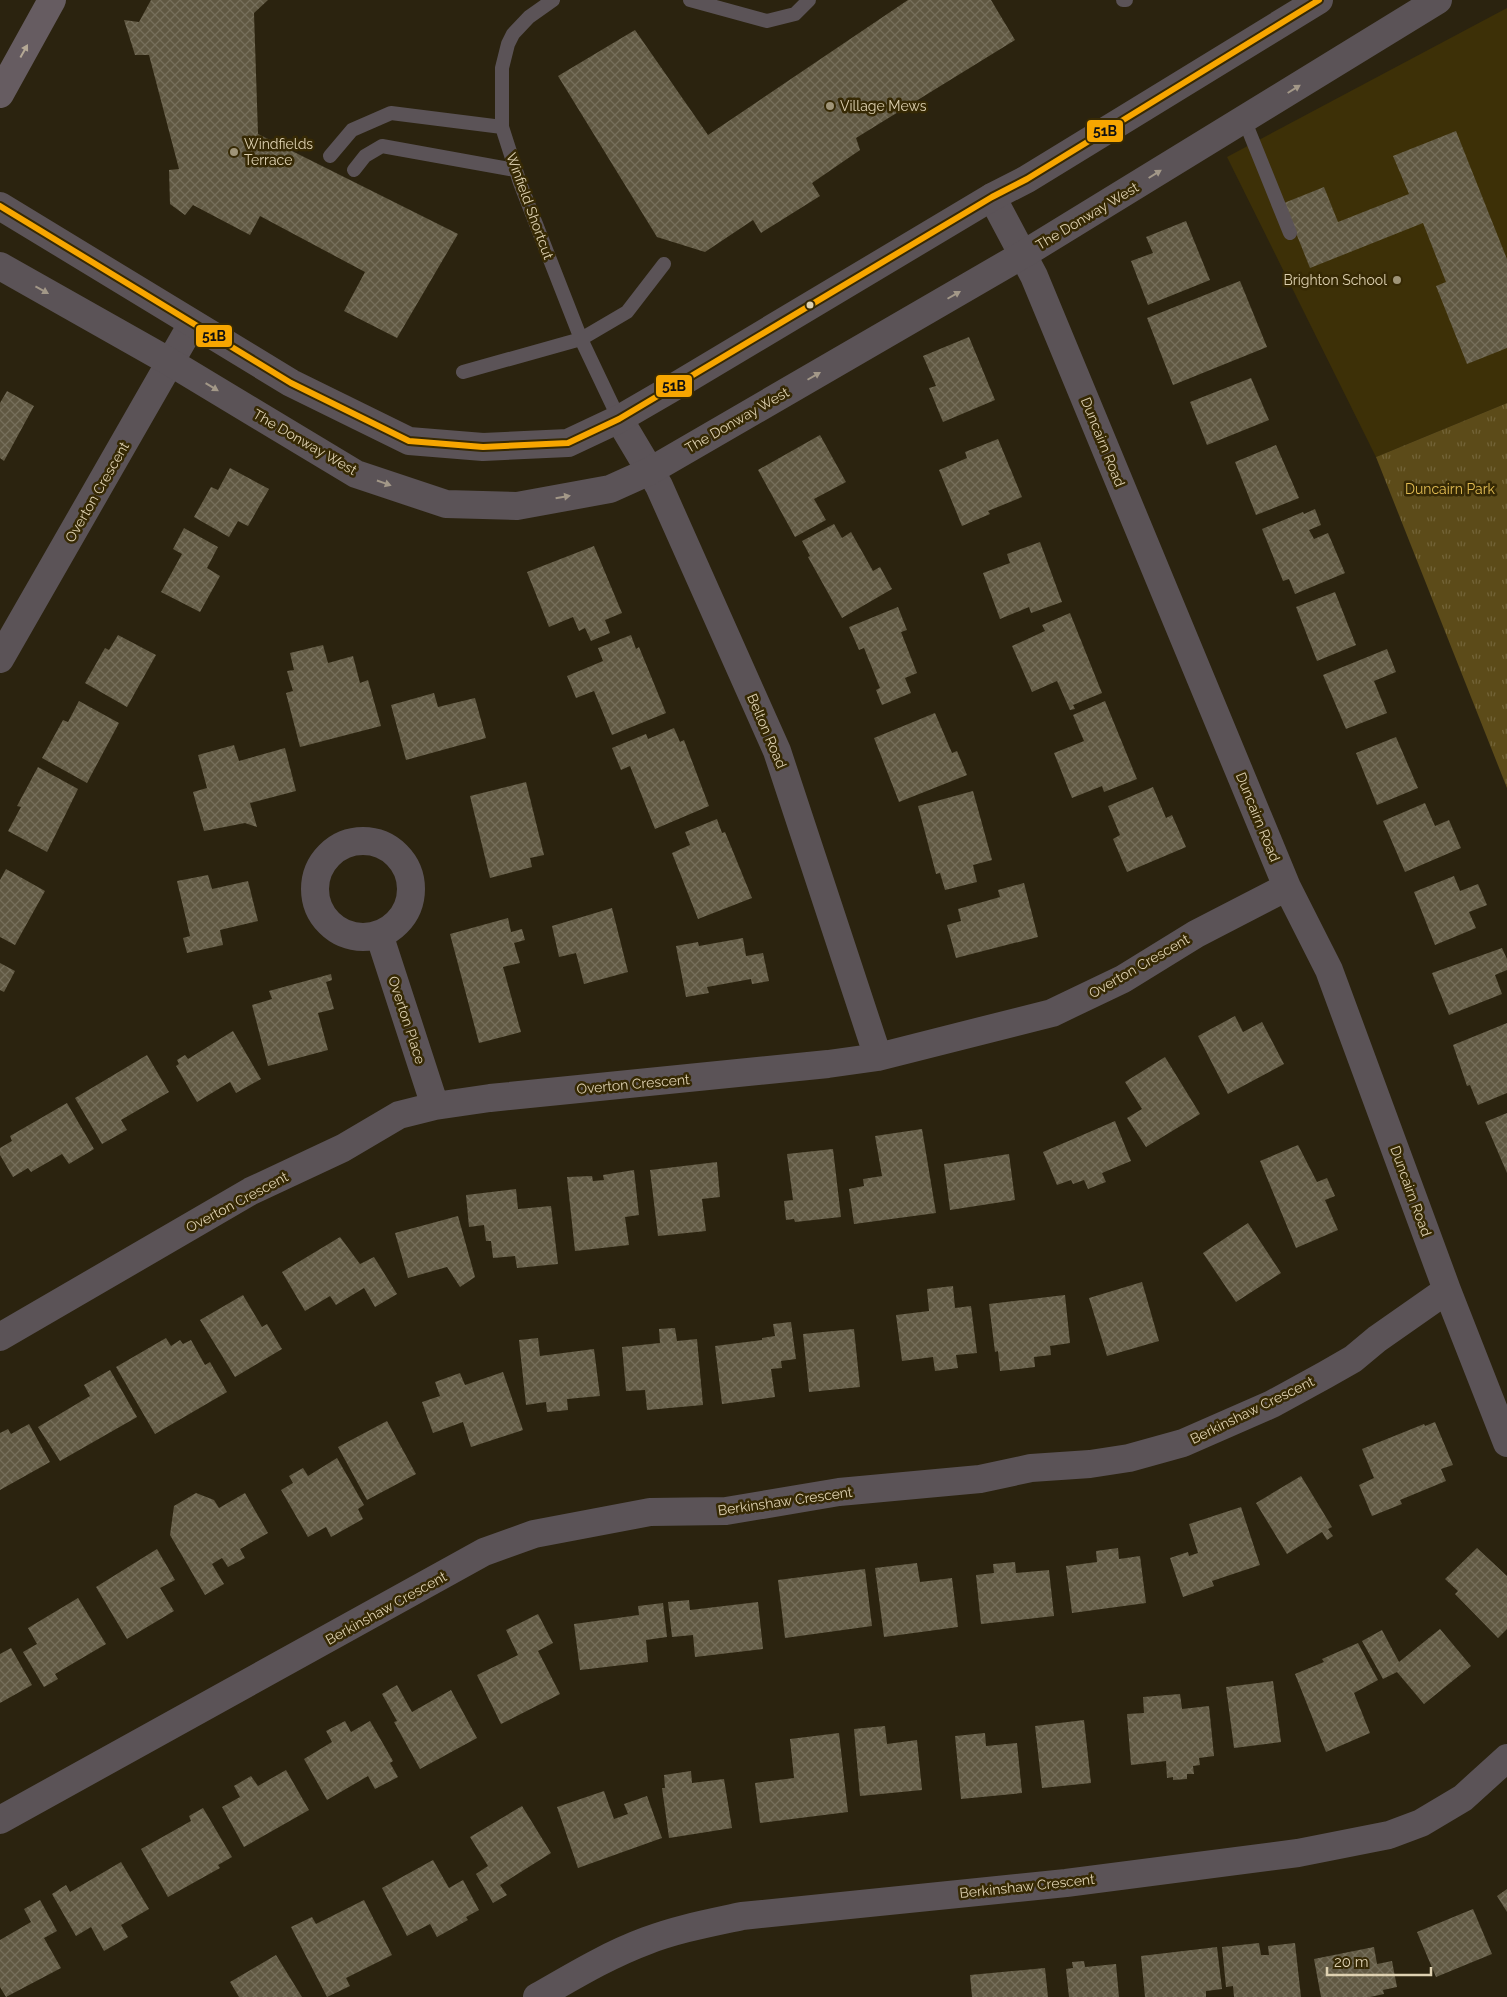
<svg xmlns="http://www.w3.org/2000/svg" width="1507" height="1997" font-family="Raleway,sans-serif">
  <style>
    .built { fill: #3d3007 }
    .park { fill: url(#park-tufts) }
    .building { fill: url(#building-cross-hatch) }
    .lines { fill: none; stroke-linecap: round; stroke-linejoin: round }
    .service { stroke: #5b5357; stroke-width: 14 }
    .minor { stroke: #5b5357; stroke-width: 28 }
    .tertiary { stroke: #5b5357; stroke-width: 28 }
    .secondary { stroke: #665c61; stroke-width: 28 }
    .bus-1-casing { stroke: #362904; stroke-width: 10 }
    .bus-1 { stroke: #f7a600; stroke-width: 6 }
    .oneway { fill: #b4a895 }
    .oneway2 { fill: #a39888 }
    .poi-dot { fill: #9f9478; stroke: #362904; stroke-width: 2 }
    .bus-dot { fill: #ded1b1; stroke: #362904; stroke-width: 2 }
    .labels { text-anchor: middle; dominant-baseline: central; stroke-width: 5; stroke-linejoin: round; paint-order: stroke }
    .poi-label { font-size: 14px; fill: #ded1b1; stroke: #362904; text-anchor: start }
    .street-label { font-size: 14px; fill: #ded1b1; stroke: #362904 }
    .park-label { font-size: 14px; fill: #e2bc53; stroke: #362904 }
    .line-badge { stroke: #362904; stroke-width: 2 }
    .pale-badge-label { font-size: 14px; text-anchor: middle; font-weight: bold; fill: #111 }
  </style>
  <defs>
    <pattern id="park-tufts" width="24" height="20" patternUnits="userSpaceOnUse" patternTransform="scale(1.25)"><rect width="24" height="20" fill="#5c4b19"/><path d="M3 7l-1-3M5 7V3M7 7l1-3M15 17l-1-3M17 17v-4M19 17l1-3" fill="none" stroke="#736438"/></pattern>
    <pattern id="building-cross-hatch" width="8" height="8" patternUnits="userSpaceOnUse" patternTransform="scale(1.25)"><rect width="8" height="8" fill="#605842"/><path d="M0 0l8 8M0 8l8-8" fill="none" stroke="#766f5b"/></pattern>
  </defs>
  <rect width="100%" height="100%" fill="#2b230f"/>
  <path class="built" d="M1507,8V403L1376,457L1227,157Z"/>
  <path class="park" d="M1507,403V788L1376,457Z"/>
  <path class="building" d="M151,0H268L254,13L258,134L458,234L397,338L344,311L365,272L260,216L250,235L193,205L185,215L170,204L169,170L179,169L149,55H135L124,20L139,22Z
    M908,0H991L1015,40L856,138L860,150L812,183L820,196L761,233L753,220L705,252L657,237L558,76L635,30L708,135Z
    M1456,131L1507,259V348L1467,364L1436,286L1446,282L1423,223L1310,268L1284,203L1324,187L1338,222L1409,194L1393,156Z
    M1186,221L1210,280L1148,305L1131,261L1153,253L1146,237Z
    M1240,281L1267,347L1173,385L1147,318Z
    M969,337L995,400L943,422L929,388L936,386L923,356Z
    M1251,378L1269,420L1207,445L1190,402Z
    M7,391L34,406L4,461L0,458V403Z
    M820,435L846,482L814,499L826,520L795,537L758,470Z
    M998,439L1022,497L988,511L990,514L962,526L939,470L967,458L965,452Z
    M1276,445L1299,498L1256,515L1235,462Z
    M230,468L269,489L248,526L238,521L229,537L194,517L211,487L218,490Z
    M1315,509L1321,525L1309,530L1314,539L1328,533L1345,573L1295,594L1289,579L1283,581L1262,529L1303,512L1304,514Z
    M834,524L842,538L851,532L873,571L880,567L892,589L842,618L808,557L810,556L802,541Z
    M184,528L218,547L207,568L220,576L200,612L161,592L182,554L173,549Z
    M1040,542L1062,602L1031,613L1029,607L1000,619L983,573L1010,563L1007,554Z
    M594,546L622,613L605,620L610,633L591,641L585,628L579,631L573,617L549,627L527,572Z
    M1335,592L1356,645L1317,661L1296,607Z
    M898,607L907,630L901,632L917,673L905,678L911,693L882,705L876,690L880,688L864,648L859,650L849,627Z
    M1070,613L1102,693L1073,705L1075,709L1070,710L1057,681L1032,692L1012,646L1045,631L1042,625Z
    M118,635L156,655L127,707L85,683L105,648L109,650Z
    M631,635L636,649L639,647L666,713L612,735L594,691L576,698L567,676L603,661L598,648Z
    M323,645L328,663L353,656L360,683L368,680L381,726L300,747L286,693L293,691L287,671L294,670L290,653Z
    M1387,649L1396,672L1374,681L1387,713L1346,729L1323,675Z
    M434,693L438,707L475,698L486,738L406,760L391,705Z
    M79,701L119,723L87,783L42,758L63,720L68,722Z
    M1105,701L1137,779L1104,792L1102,786L1072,798L1054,753L1084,741L1073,715Z
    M935,713L952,753L957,751L967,775L899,802L874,738Z
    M674,728L680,742L684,740L709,806L655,829L630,766L621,770L612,748L646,734L648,739Z
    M1396,737L1418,788L1377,805L1356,753Z
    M234,745L239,761L285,748L296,791L250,803L257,827L245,823L204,831L193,792L207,788L198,755Z
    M38,767L78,789L47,852L8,831L21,807L17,806Z
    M526,782L544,855L530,858L532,867L490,878L470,796Z
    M1153,787L1166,818L1172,815L1186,847L1127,872L1113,839L1120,835L1108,806Z
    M973,791L992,860L973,865L977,882L945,890L940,873L936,874L918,806Z
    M1425,803L1435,826L1449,820L1461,848L1405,872L1383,821Z
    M717,819L722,833L725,832L752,898L698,919L672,853L690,845L685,832Z
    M6,869L45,891L15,945L0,937V880Z
    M208,875L212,889L248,881L258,921L220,930L223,945L187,953L183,938L190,936L177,881Z
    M1454,876L1460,891L1478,884L1487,905L1469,912L1476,928L1435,945L1414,892Z
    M1024,883L1038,937L956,958L947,925L961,921L958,909L1000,897L998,890Z
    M612,908L628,972L584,984L576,953L559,957L552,926Z
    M508,918L511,932L522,929L525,940L514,943L520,963L503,967L521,1032L479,1043L450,934Z
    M743,938L746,956L763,953L769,981L752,984L751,979L707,987L709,993L686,997L676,946L698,942L699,946Z
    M1502,948L1507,959V970L1495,975L1502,994L1449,1015L1432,973Z
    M0,963L15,971L4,992L0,990Z
    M331,974L332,980L326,982L334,1009L318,1013L328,1050L268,1066L252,1005L272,999L269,991Z
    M1235,1016L1243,1032L1262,1022L1284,1064L1228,1094L1198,1036Z
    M1507,1023V1093L1478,1105L1470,1085L1467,1086L1453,1045Z
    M233,1031L261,1079L236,1093L230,1082L197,1102L176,1066L179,1064L177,1060L185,1055L188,1059Z
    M147,1055L169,1092L121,1120L127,1130L102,1144L75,1098Z
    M1165,1057L1200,1114L1146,1147L1127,1118L1142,1109L1125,1082Z
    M67,1103L94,1149L69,1164L62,1154L31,1172L28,1168L13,1177L0,1155V1148L12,1141L10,1136Z
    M1507,1113V1173L1485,1122Z
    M1115,1121L1131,1161L1102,1173L1106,1182L1088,1189L1084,1180L1073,1184L1071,1180L1057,1185L1043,1152Z
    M922,1129L936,1213L854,1224L849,1189L864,1186L863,1179L882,1176L875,1136Z
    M1298,1145L1317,1182L1327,1178L1335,1196L1325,1200L1338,1230L1296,1248L1260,1161Z
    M833,1149L841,1217L795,1222L794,1219L786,1220L784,1201L793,1200L787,1154Z
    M1009,1154L1015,1200L950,1210L944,1164Z
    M717,1162L720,1197L702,1199L706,1231L658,1236L650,1170Z
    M634,1170L639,1215L625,1217L629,1245L575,1251L567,1177L592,1176L593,1181L604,1180L603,1175Z
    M516,1189L518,1209L551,1206L558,1264L517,1268L515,1256L493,1258L491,1241H486L484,1225L469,1227L466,1195Z
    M458,1216L475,1277L460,1287L447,1267L408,1278L395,1233Z
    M1248,1223L1281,1273L1236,1302L1203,1253Z
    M340,1237L360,1264L374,1257L397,1294L375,1307L364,1288L336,1305L330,1296L305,1311L282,1272Z
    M1142,1282L1159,1341L1107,1356L1089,1298Z
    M953,1286L955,1308L971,1306L977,1353L956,1355L958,1368L935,1371L933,1357L902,1361L896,1315L929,1311L927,1289Z
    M243,1295L262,1327L267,1324L282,1349L235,1377L200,1320Z
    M1065,1295L1070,1343L1050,1346L1051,1355L1034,1357L1035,1367L1000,1371L998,1351L995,1352L989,1304Z
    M791,1322L796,1359L781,1361L782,1368L771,1369L775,1397L722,1404L715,1346L762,1340V1338L775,1336L773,1324Z
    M675,1328L677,1341L697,1339L703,1405L647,1410L645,1390L626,1391L622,1347L660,1343L659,1329Z
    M854,1329L860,1387L809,1392L803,1334Z
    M166,1338L171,1346L180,1340L183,1344L191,1340L205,1365L210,1362L227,1392L155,1434L116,1367Z
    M538,1338L540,1356L594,1349L600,1396L567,1399L568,1410L547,1412L546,1402L526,1405L519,1340Z
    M110,1370L137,1417L60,1461L38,1427L90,1396L84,1385Z
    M503,1372L523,1430L471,1447L463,1422L433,1433L422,1402L440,1396L435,1382L460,1373L465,1385Z
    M387,1421L416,1474L367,1500L338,1447Z
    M1435,1422L1453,1465L1441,1469L1446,1481L1400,1500L1402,1504L1372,1516L1359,1485L1374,1478L1362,1449L1424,1424L1425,1426Z
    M29,1424L50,1462L0,1490V1433L8,1429L11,1434Z
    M337,1458L364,1505L358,1509L363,1519L331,1537L326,1527L308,1537L281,1490L293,1483L289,1476L303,1468L308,1476Z
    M1301,1476L1332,1527L1328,1529L1333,1536L1327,1540L1322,1532L1287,1554L1256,1503Z
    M196,1493L214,1500L219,1508L245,1493L268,1533L240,1549L245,1558L228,1567L222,1558L212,1564L224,1584L205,1595L170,1535L174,1506Z
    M1241,1507L1260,1565L1212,1581L1214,1586L1183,1597L1170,1558L1188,1552L1189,1556L1198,1553L1189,1524Z
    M1118,1548L1119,1559L1140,1556L1146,1603L1072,1613L1066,1566L1097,1562L1096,1551Z
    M1477,1548L1507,1576V1629L1498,1638L1455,1594L1458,1591L1445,1579Z
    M157,1549L175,1580L160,1588L174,1611L127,1639L96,1587Z
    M1015,1562L1016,1573L1049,1570L1054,1616L981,1624L976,1575L994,1573L993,1564Z
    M917,1563L920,1582L952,1578L958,1627L884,1637L875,1568Z
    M865,1569L872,1626L785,1638L778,1580Z
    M78,1598L106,1644L55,1674L58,1679L44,1687L23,1652L37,1644L28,1628Z
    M689,1600L690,1610L758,1602L763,1649L695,1657L693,1635L672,1637L668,1602Z
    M663,1603L667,1637L646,1640L648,1662L580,1670L574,1624L639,1615L638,1606Z
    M538,1614L553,1643L538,1651L560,1694L501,1724L477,1675L518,1655L506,1630Z
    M1440,1629L1471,1666L1424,1704L1397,1672L1383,1679L1362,1641L1382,1630L1399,1662Z
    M1358,1643L1378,1680L1354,1693L1370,1733L1326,1752L1295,1674L1324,1662L1322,1659Z
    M11,1648L32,1685L0,1703V1654Z
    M1273,1681L1281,1742L1234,1748L1226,1687Z
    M397,1685L412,1712L451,1690L477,1738L420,1769L394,1722L397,1721L382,1694Z
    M1180,1694L1182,1709L1209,1706L1214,1756L1199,1758L1200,1765L1193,1766L1194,1774H1187V1779L1173,1780V1777L1167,1778L1166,1761L1131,1765L1127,1714L1144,1713L1143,1697Z
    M1084,1720L1091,1783L1042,1788L1035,1726Z
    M345,1721L351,1732L370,1721L393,1761L390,1763L398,1777L375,1789L368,1776L327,1800L304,1759L332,1742L326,1731Z
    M885,1726L887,1744L917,1740L922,1790L860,1796L854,1729Z
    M839,1733L848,1812L760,1823L755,1783L794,1778L790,1739Z
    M985,1733L986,1746L1017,1743L1022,1793L961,1799L955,1736Z
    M286,1770L309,1810L244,1847L222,1807L240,1797L234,1786L251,1776L258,1786Z
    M691,1771L692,1783L724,1779L732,1828L669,1838L662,1788H665L664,1775Z
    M604,1791L614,1819L628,1814L624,1804L647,1796L662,1838L578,1868L557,1807Z
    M522,1806L551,1853L500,1885L507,1895L493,1903L476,1874L488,1866L470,1837Z
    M203,1808L232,1857L218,1865L220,1868L168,1897L141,1849L191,1821L189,1816Z
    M433,1860L449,1888L463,1880L479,1910L466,1917L468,1920L437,1937L430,1924L407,1936L382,1888Z
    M121,1862L149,1909L121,1925L128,1937L104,1951L91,1927L76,1936L52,1894L66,1885L70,1892Z
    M1507,1889V1912L1497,1896Z
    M40,1900L57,1931L44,1938L61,1968L6,1997L0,1987V1940L31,1922L24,1909Z
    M364,1900L392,1955L346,1978L350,1986L327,1997L291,1927L312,1917L316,1924Z
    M1473,1909L1492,1954L1436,1977L1417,1932Z
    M1259,1943L1261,1955H1269L1268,1946L1295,1943L1301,1997H1234L1233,1986L1226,1987L1222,1947Z
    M1217,1947L1222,1989L1206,1991V1997H1145L1141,1956Z
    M1374,1947L1377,1964L1392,1961L1397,1987L1383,1990L1384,1994L1370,1997H1321L1314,1959Z
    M276,1955L302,1997H239L230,1982Z
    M1084,1961L1085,1967L1116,1964L1119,1997H1069L1066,1969L1073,1968L1072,1962Z
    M1045,1968L1048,1997H972L970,1975Z"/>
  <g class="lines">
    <path class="service" d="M553,0L529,17L513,34L508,44L502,68V127L520,183L581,339L619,419
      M690,0L767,21L795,14L809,0
      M1123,0H1126
      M1244,119L1290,233
      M330,156L352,130L391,113L502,127
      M354,170L365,156L382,146L515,170
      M463,372L581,339L627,312L664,264"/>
    <path class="minor" d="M992,197L1034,276L1287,887L1329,970L1447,1290L1507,1443
      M619,419L659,486L777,751L878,1057
      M0,659L192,324
      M315 889a48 48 0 1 1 96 0a48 48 0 1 1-96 0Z
      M379,934L435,1106
      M0,1337L251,1191L343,1148L399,1115L435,1106L490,1098L828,1064L878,1057L1052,1013L1123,979L1196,934L1287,887
      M0,1820L484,1552L534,1534L650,1512L726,1511L839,1492L980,1479L1031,1468L1090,1464L1129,1458L1183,1443L1272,1404L1325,1375L1353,1359L1377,1339L1447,1290
      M537,1997C572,1977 608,1955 646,1941C677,1929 710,1923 742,1916L1066,1883L1298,1853L1389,1835L1421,1823L1463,1798L1507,1758"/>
    <path class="tertiary" d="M0,206L291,383L409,441L483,447L568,443L619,419L669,390L992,197L1027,179L1319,0
      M0,266L170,362L356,474L446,504L517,506L610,489L650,471L1024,254L1438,0"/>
    <path class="secondary" d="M0,94L52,0"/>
    <defs>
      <path id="bus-1" d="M0,206L291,383L409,441L483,447L568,443L619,419L992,197L1027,179L1319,0"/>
    </defs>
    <use href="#bus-1" class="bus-1-casing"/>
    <use href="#bus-1" class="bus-1"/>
  </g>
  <defs><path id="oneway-solid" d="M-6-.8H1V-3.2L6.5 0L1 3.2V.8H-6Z" transform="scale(1.25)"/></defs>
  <use class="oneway" href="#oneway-solid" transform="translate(24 51) rotate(-61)"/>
  <g class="oneway2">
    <use href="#oneway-solid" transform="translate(1294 89) rotate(-32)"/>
    <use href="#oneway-solid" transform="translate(1155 174) rotate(-32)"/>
    <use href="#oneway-solid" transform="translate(42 290) rotate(29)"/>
    <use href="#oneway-solid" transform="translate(954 295) rotate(-30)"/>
    <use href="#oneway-solid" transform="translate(814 376) rotate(-30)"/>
    <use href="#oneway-solid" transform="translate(212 387) rotate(31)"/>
    <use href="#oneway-solid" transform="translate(384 483) rotate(19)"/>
    <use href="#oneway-solid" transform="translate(563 497) rotate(-10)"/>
  </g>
  <g class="poi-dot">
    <circle cx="830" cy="106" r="5"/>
    <circle cx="234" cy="152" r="5"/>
    <circle cx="1397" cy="280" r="5"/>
  </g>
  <circle class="bus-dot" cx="810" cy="305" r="4.5"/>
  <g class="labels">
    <g class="poi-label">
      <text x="840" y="106">Village Mews</text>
      <text x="244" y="144">Windfields<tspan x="244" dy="16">Terrace</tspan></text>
      <text x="1387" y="280" text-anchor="end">Brighton School</text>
    </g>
    <g class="street-label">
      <text transform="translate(530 206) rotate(70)">Winfield Shortcut</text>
      <text transform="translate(1087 216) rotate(-31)">The Donway West</text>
      <text transform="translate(737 420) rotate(-30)">The Donway West</text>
      <text transform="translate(305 442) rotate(30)">The Donway West</text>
      <text transform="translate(1103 442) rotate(68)">Duncairn Road</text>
      <text transform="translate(97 492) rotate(-60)">Overton Crescent</text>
      <text transform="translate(767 731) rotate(67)">Belton Road</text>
      <text transform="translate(1258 817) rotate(68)">Duncairn Road</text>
      <text transform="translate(1139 966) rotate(-30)">Overton Crescent</text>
      <text transform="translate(407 1020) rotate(72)">Overton Place</text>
      <text transform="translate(633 1084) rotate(-5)">Overton Crescent</text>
      <text transform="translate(1411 1191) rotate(70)">Duncairn Road</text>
      <text transform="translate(237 1202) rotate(-28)">Overton Crescent</text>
      <text transform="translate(1252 1410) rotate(-26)">Berkinshaw Crescent</text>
      <text transform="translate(785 1501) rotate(-8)">Berkinshaw Crescent</text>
      <text transform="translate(386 1608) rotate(-29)">Berkinshaw Crescent</text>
      <text transform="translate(1027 1886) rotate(-6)">Berkinshaw Crescent</text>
    </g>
    <g class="park-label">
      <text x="1450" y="489">Duncairn Park</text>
    </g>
  </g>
  <g class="line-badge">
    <rect x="1086" y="119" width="38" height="24" rx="5" fill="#f7a600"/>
    <rect x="195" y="324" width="38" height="24" rx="5" fill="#f7a600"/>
    <rect x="655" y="374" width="38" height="24" rx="5" fill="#f7a600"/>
  </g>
  <g class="pale-badge-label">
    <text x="1105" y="136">51B</text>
    <text x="214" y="341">51B</text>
    <text x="674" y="391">51B</text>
  </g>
  <path d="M1327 1967v8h104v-8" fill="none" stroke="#ded1b1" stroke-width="2.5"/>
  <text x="1334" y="1967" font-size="15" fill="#ded1b1" stroke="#362904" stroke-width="4" paint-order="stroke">20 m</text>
</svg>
